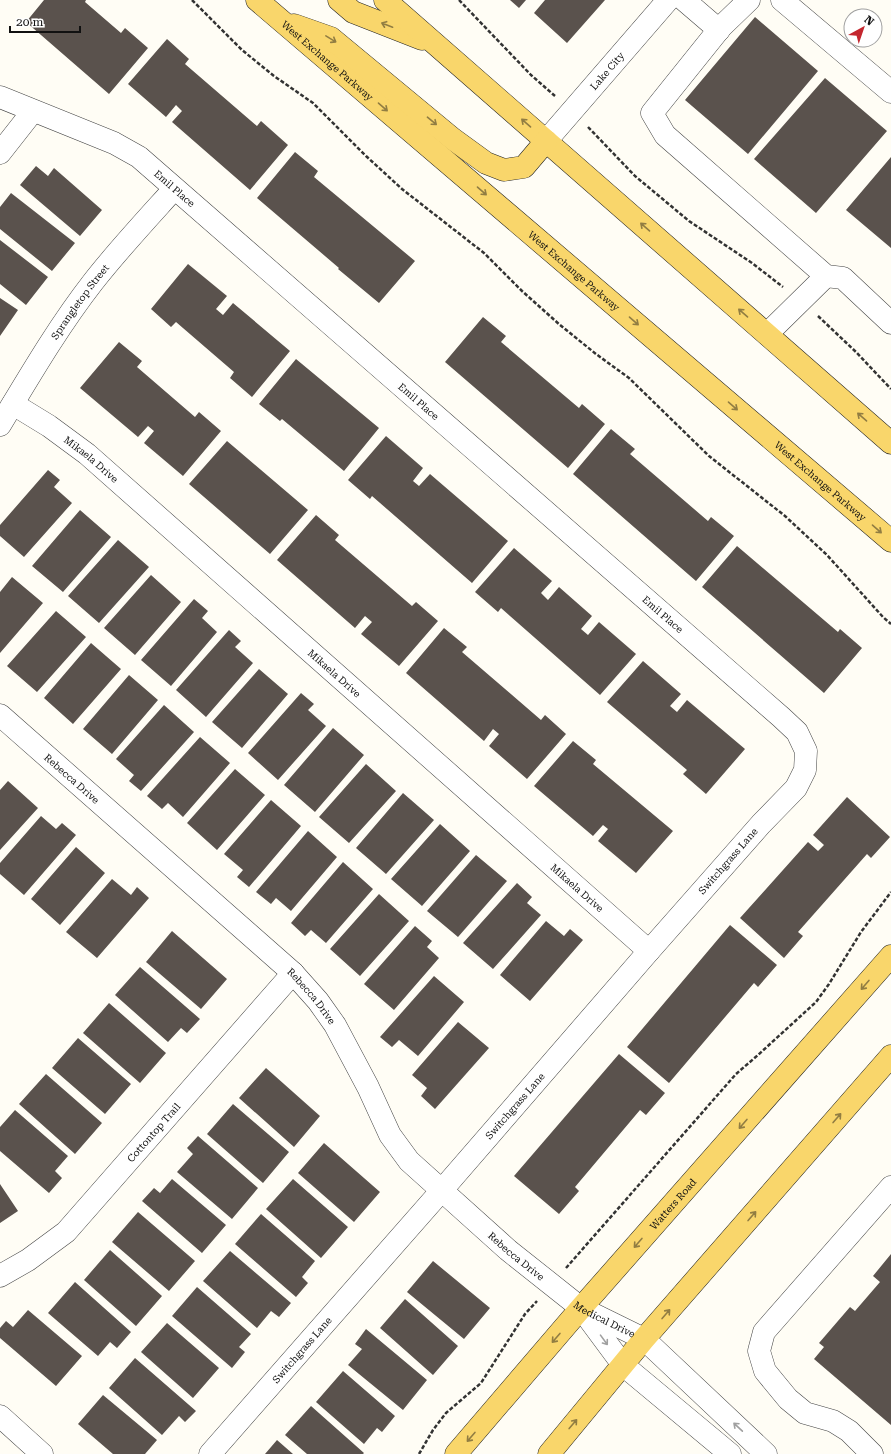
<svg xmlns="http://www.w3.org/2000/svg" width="891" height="1454" font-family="'Roboto Serif',serif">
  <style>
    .building { fill: #5a524d }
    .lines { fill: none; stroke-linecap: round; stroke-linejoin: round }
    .minor-casing { stroke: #444; stroke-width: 23 }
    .major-casing { stroke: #222; stroke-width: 23 }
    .path { stroke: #333; stroke-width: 2.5; stroke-dasharray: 4 2; stroke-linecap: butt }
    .minor { stroke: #fff; stroke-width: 22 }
    .major { stroke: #f9d66b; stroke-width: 22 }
    .oneway { stroke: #917d42 }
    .oneway2 { stroke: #a0a0a0 }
    .labels { text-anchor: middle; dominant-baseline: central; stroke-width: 4; stroke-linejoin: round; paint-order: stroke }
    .street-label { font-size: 10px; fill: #111; stroke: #fff }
  </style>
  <rect width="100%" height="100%" fill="#fffdf5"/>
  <path class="building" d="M44,0H86L85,2L121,33L125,28L148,48L109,94L26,22Z
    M510,0H526L519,8Z
    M545,0H605L567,43L534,13Z
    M755,17L818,71L748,154L685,100Z
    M167,39L189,59L185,64L257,126L261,121L288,145L250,190L172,122L182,111L176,105L166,117L128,84Z
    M825,78L887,131L816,213L754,159Z
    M295,152L318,171L314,177L415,261L379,303L338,269L339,268L257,198Z
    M891,157V248L846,210Z
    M36,166L48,176L54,168L102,210L80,236L20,185Z
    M11,193L75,243L52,271L0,229V207Z
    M0,240L48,277L26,305L0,284Z
    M188,264L227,296L216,309L223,315L233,303L290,351L252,397L230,378L234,372L176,322L171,327L151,309Z
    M0,298L18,310L0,336Z
    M483,317L506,336L501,342L579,408L582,404L605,424L568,468L445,362Z
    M119,342L142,361L137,367L195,417L199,412L221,431L183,476L144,443L154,431L148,426L138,437L80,388Z
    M296,359L379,428L344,471L282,419L280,421L259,404Z
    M611,429L635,449L630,454L708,521L711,517L734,536L696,581L573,474Z
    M386,436L423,468L413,481L419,486L430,474L508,541L472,583L372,496L370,499L348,480Z
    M227,441L308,510L270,554L189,484Z
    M48,470L60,480L54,487L72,503L24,557L0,536V525Z
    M80,510L111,537L63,592L32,566Z
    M316,515L339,535L335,540L412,606L416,602L438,621L399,666L361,634L372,622L365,616L355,628L277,560Z
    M118,540L149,567L99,623L68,596Z
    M737,546L838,632L840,629L862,648L824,693L702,587Z
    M514,548L552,581L541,593L548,600L559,587L592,616L581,629L588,635L599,622L636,654L600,695L501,608L498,612L475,592Z
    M151,575L181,602L135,655L104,628Z
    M12,577L43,603L0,653V592Z
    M194,599L208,611L202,618L217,632L171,686L141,660Z
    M56,611L86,637L37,692L7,666Z
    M444,628L467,647L462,652L541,720L545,715L566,734L527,779L489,746L499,734L493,729L484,741L406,673Z
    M229,630L241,641L235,647L253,663L206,717L176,690Z
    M91,643L121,669L73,724L44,698Z
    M643,661L681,694L670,706L677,712L687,700L745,749L706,794L683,774L687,770L607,702Z
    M259,669L288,694L242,748L212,722Z
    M129,675L158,700L112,754L83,729Z
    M301,693L314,704L308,710L326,726L278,780L248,753Z
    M164,705L194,732L141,791L129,781L134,775L116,759Z
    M333,728L364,755L315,812L284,785Z
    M200,737L230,763L183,817L168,803L162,809L147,796Z
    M573,741L596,760L593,764L673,831L636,873L598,841L608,829L603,825L593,836L534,786Z
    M366,764L396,791L349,843L319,817Z
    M235,769L265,795L217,850L187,823Z
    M8,781L38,808L0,850V790Z
    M403,793L434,820L386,874L356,848Z
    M847,797L890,837L871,858L867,854L798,932L803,936L784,958L740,918L808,842L818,851L824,845L813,835Z
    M271,800L301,826L249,887L237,877L243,870L224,854Z
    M41,816L56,829L62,823L76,835L24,895L0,874V863Z
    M440,824L470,851L422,906L391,879Z
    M308,831L337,857L291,911L276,898L271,904L256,892Z
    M76,847L105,873L60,925L31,899Z
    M476,855L507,881L458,937L427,911Z
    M343,862L373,889L326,943L311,930L305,936L291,923Z
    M112,879L131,895L137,887L149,898L97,958L66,932Z
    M517,883L532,897L527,903L541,915L493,969L463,943Z
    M379,894L409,921L360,976L330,949Z
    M546,921L564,936L570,929L583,940L530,1001L500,975Z
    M730,925L777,965L758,987L754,983L669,1083L627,1047Z
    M415,926L432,941L427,947L439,958L394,1010L364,984Z
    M172,931L227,979L201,1009L146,962Z
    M140,967L200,1019L187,1033L181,1028L168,1042L115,995Z
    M434,976L464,1002L418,1056L399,1040L392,1047L380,1037Z
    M109,1003L166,1053L140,1083L83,1033Z
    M458,1022L489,1048L435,1109L421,1096L427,1088L412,1075Z
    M78,1038L131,1084L105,1114L52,1068Z
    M619,1054L665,1093L646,1115L640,1110L575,1187L579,1191L559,1214L514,1176Z
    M266,1068L320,1116L294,1147L239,1098Z
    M46,1074L102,1123L75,1154L19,1104Z
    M233,1104L289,1152L263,1183L207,1134Z
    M15,1110L68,1156L55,1171L62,1178L49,1193L0,1151V1127Z
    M198,1136L258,1188L232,1219L177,1172L193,1154L187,1148Z
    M324,1143L380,1192L354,1222L298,1173Z
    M172,1179L226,1225L202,1253L142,1201L154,1188L160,1193Z
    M293,1179L348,1227L321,1258L266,1209Z
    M0,1184L18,1211L0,1223Z
    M138,1212L195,1261L169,1291L112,1242Z
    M261,1214L315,1261L302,1277L308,1283L296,1297L235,1244Z
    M110,1250L162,1296L136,1326L84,1280Z
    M230,1251L291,1303L279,1317L271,1311L257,1328L203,1281Z
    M891,1254V1425L814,1359L824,1347L819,1343L850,1307L855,1311L880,1282L873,1276Z
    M433,1261L490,1308L464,1339L407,1292Z
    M75,1282L131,1332L117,1348L110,1342L98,1356L48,1313Z
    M197,1287L251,1334L239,1347L245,1352L232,1368L172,1316Z
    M405,1299L458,1346L433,1375L380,1328Z
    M28,1310L82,1356L56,1386L0,1338V1328L6,1321L13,1327Z
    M167,1323L219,1368L193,1398L141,1352Z
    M366,1329L427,1380L403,1410L348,1365L362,1349L355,1344Z
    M135,1358L196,1411L185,1422L179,1416L162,1435L109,1388Z
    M343,1371L395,1416L382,1432L377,1428L364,1444L316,1402Z
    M103,1395L157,1440L145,1454H113L78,1424Z
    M311,1406L364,1453L363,1454H307L285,1435Z
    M277,1440L293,1454H265Z"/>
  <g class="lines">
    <defs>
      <g id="minor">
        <path d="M684,0L719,30"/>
        <path d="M749,0L721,27L652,113L665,135L826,276L843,278L891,323"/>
        <path d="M782,0L891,92"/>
        <path id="s1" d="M0,97L114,143L139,157L781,717L797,732L806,751L805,770L796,788L761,824L649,951L442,1190L210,1454"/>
        <path id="s2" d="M546,141L668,0"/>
        <path d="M0,153L33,111"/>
        <path d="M767,334L826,276"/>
        <path id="s3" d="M13,404L49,426L87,454L649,951"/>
        <path id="s4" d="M0,425C29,377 58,327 93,282C118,250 147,219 174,189"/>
        <path id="s5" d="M0,715L293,973L318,1001L335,1025L368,1087L390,1135L409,1161L508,1250L581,1308L644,1339L766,1454"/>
        <path id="s6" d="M0,1276L28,1260L66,1232L293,973"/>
        <path d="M583,1311L623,1365L730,1454"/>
        <path d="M0,1416L42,1454"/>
        <path d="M872,1454L849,1431L833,1421L805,1413L788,1399L765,1371L759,1351L764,1332L891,1187"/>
      </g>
      <g id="major">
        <path id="s7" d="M257,0L891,541"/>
        <path d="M339,0L353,12L422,39"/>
        <path d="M385,0L891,443"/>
        <path d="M294,25L331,38L453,139L486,163L504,170L524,167L546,141"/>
        <path id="s8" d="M456,1454L581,1308L891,956"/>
        <path d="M549,1454L644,1339L891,1056"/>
      </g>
    </defs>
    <use href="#minor" class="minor-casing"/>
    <use href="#major" class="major-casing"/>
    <path class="path" d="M192,0L242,50L274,76L313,103L366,156L402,189L484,253L522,291L560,325L596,354L629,378L709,456L785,516L827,555L883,617L891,624
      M459,0L531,75L555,96
      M588,127L635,176L689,221L752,263L783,287
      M818,316L856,352L891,389
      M566,1268L736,1074L758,1055L816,1002L829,984L861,932L891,892
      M419,1454L433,1430L446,1413L481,1383L525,1314L537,1301"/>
    <use href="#minor" class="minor"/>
    <use href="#major" class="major"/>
  </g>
  <defs><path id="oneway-shaft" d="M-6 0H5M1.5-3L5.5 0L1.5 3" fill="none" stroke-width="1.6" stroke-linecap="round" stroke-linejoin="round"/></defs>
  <g class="oneway">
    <use href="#oneway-shaft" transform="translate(387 25) rotate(-159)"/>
    <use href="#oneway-shaft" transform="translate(331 39) rotate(31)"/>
    <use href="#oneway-shaft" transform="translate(383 107) rotate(41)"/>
    <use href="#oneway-shaft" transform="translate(432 121) rotate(40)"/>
    <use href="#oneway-shaft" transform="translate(526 123) rotate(-139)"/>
    <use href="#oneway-shaft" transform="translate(482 191) rotate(41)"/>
    <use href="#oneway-shaft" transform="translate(645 227) rotate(-139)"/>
    <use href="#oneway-shaft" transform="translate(743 313) rotate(-139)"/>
    <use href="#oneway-shaft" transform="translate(634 321) rotate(41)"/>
    <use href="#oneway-shaft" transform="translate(733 406) rotate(41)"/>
    <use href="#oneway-shaft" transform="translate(862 417) rotate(-139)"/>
    <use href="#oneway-shaft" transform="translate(877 529) rotate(41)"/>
    <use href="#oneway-shaft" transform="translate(865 985) rotate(131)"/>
    <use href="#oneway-shaft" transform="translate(837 1118) rotate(-49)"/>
    <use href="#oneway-shaft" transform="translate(743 1124) rotate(131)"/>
    <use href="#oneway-shaft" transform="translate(752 1216) rotate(-49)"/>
    <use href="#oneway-shaft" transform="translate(638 1243) rotate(131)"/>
    <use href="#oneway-shaft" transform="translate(666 1314) rotate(-49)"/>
    <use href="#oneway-shaft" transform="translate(556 1338) rotate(131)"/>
    <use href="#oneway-shaft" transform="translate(573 1424) rotate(-50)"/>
    <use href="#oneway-shaft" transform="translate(471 1437) rotate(131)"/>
  </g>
  <g class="oneway2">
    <use href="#oneway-shaft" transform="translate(604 1340) rotate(54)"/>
    <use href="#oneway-shaft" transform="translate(738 1427) rotate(-137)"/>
  </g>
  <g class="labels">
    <g class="street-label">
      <text stroke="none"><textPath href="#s7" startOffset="93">West Exchange Parkway</textPath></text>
      <text stroke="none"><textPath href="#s2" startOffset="93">Lake City</textPath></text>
      <text stroke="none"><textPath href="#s1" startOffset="199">Emil Place</textPath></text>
      <text stroke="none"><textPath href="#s7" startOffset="417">West Exchange Parkway</textPath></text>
      <text stroke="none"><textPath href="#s4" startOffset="147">Sprangletop Street</textPath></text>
      <text stroke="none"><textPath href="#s1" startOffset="523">Emil Place</textPath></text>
      <text stroke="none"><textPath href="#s3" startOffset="96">Mikaela Drive</textPath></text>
      <text stroke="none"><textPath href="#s7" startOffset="741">West Exchange Parkway</textPath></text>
      <text stroke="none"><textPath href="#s1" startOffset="847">Emil Place</textPath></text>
      <text stroke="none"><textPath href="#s3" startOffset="420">Mikaela Drive</textPath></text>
      <text stroke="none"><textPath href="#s5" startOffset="96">Rebecca Drive</textPath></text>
      <text transform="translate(728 861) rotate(-49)">Switchgrass Lane</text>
      <text stroke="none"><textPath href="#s3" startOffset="744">Mikaela Drive</textPath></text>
      <text stroke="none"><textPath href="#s5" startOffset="420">Rebecca Drive</textPath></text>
      <text transform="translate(515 1106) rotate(-49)">Switchgrass Lane</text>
      <text stroke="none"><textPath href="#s6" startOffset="212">Cottontop Trail</textPath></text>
      <text stroke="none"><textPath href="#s8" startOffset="331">Watters Road</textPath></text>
      <text stroke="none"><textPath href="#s5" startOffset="756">Rebecca Drive</textPath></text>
      <text stroke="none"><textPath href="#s5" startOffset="865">Medical Drive</textPath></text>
      <text transform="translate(302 1350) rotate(-49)">Switchgrass Lane</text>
    </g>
  </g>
  <g transform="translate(863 28) rotate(40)"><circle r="19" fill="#ffffff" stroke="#a0a0a0"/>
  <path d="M0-3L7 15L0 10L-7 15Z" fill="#c4262e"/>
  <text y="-6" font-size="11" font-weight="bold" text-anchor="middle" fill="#111111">N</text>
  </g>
  <path d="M10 26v6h70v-6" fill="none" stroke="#111111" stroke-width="2"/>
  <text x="16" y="26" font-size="12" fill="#111111" stroke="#ffffff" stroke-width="3" paint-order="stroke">20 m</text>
</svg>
